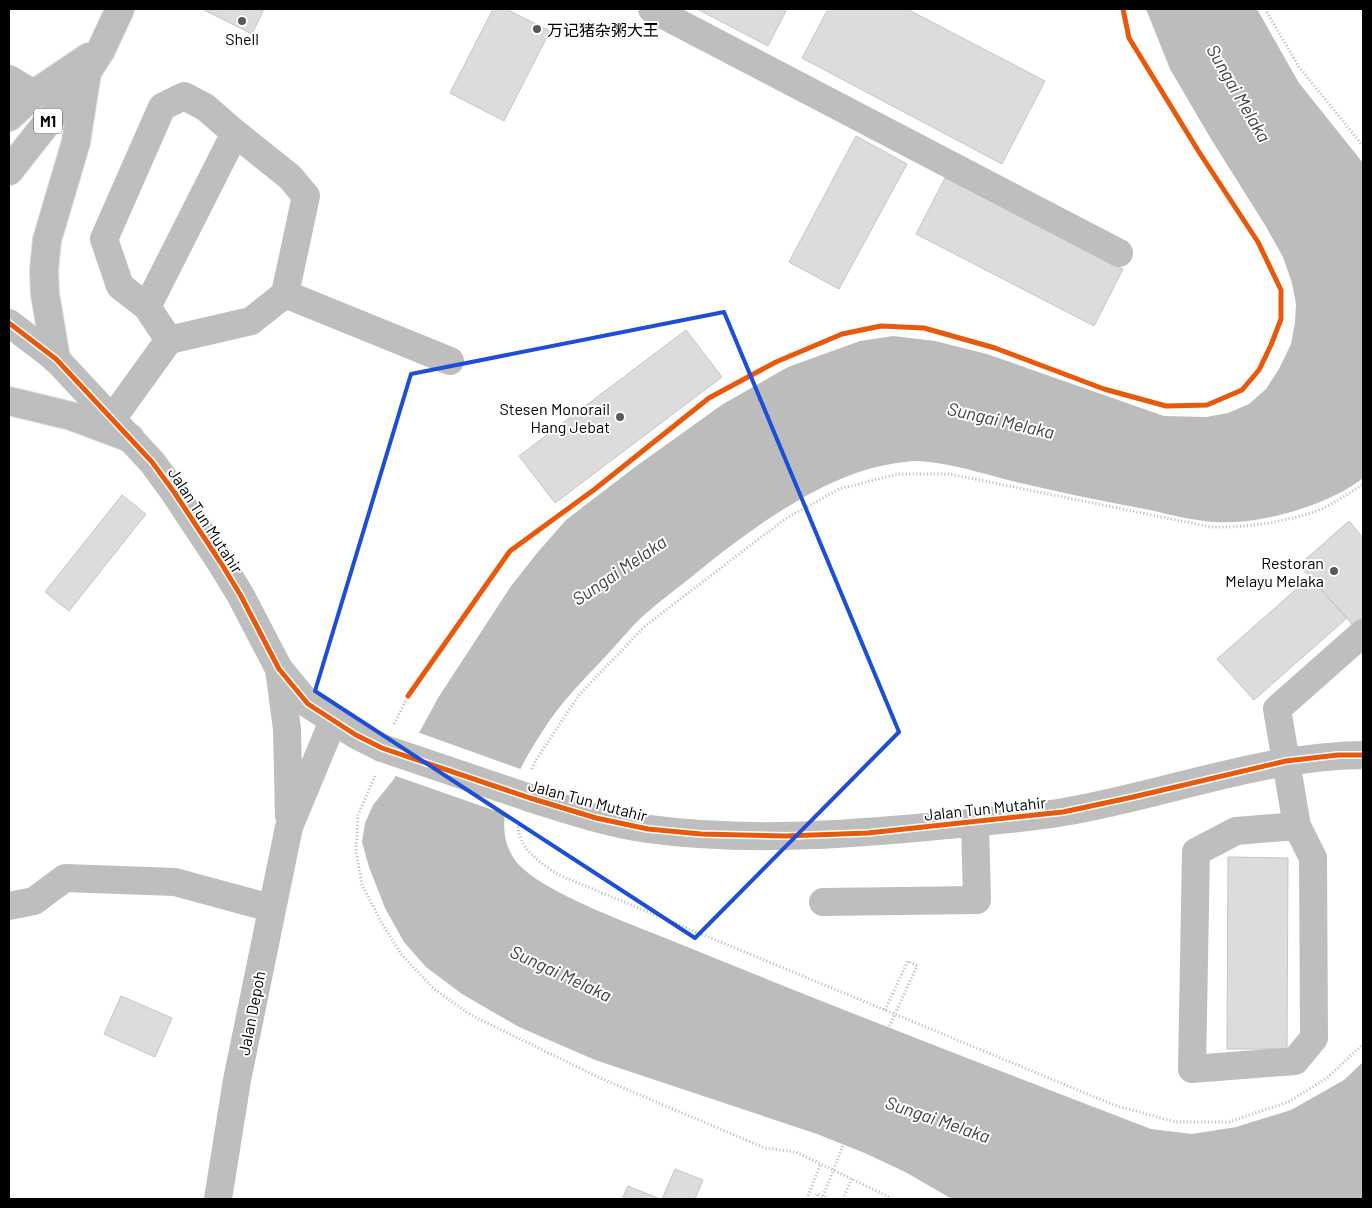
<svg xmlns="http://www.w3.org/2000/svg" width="1372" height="1208" font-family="Barlow,'Noto Sans SC',sans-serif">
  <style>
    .water { fill: #bcbcbc }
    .pier { fill: #fff }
    .building { fill: #dcdcdc; stroke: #c5c5c5 }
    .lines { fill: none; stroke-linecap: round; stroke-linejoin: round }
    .major-casing { stroke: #dbdbdb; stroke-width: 30 }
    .path { stroke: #b8b8b8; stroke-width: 3; stroke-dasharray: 1 2.5; stroke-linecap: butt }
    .minor { stroke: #bebebe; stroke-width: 28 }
    .major { stroke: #bdbdbd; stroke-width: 28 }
    .minor-bridge { stroke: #bebebe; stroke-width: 28 }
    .cycleway-casing { stroke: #fff; stroke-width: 8 }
    .cycleway { stroke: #e8590c; stroke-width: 5 }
    .marked { fill: none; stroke: #1d4ed8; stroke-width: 4; stroke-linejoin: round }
    .poi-dot { fill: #595959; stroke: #fff; stroke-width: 2 }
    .labels { text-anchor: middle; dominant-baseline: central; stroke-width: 4; stroke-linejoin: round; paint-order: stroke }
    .shield { fill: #fff; stroke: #4c4c4c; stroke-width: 1 }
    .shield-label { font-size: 15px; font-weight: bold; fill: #000 }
    .poi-label { font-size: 16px; fill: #000; stroke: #fff; text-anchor: end }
    .street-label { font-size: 16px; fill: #000; stroke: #fff }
    .water-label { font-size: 18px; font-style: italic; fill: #404040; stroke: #fff }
  </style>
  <rect width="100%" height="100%" fill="#fff"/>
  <path class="water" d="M1146,9H1257L1299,83L1363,163V478C1327,507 1250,528 1204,521C1180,518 1157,511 1134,507C1093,499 1053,491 1012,481C981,473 950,463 917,461C908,461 899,463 891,464C818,476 740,537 685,582C671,593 656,604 643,616C630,628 619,642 607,655C585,678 561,702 544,729C522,763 486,820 515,860C538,892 640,927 680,944C836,1008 993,1068 1151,1129L1192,1134L1236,1127L1291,1110L1344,1080L1363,1062V1199H952L907,1173L867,1154L817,1134L595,1060L519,1027L462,994L426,967L404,942L385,908L369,867L362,842L365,823L373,805L394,779L438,698L511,586L537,553L566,520L635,467L723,404L788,367L860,341L893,336L935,341L987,354L1164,416L1206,417L1228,413L1249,404L1266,389L1279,369L1291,344L1295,322L1296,304L1292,283L1283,257L1265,225L1211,139L1170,69Z"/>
  <path class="pier" d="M417,732L523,770L511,796L507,815L393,775Z"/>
  <path class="building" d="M202,9H264L252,34Z
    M493,9H506L550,31L504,121L450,93Z
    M697,9H787L768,46Z
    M828,9H907L1045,81L1002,164L802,58Z
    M856,136L907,164L839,289L789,262Z
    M945,178L1123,269L1094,326L916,234Z
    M686,330L722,377L555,503L519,456Z
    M122,495L146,514L69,611L45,592Z
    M1349,521L1363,538V627L1358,631L1299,565Z
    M1310,577L1347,618L1254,700L1217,659Z
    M1228,857L1288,858L1287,1049H1227Z
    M121,996L172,1018L155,1057L104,1034Z
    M675,1169L703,1180L695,1199H662Z
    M628,1186L660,1199H622Z"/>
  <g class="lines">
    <defs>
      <path id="major" d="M9,117L34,94L89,57
        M9,171L87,72L101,50L120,9
        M56,359L45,294L44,270L47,240L76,142L87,72
        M9,401L71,416L130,438"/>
    </defs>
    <use href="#major" class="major-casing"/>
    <path class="path" d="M1265,9L1299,67L1363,146
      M580,500L588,511L613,491L624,506
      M394,724L408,696L510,551L595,489L709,398L776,362L842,334L881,326L924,328L995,348L1104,389L1166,406L1207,405L1242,390L1259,370L1271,345L1281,319V290L1258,242L1199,152L1129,38L1123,9
      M532,769L536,760L579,695L645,626L785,519L839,489L898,474H950L1211,527C1243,528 1277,523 1308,514C1328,508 1346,495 1363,484
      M375,776L358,815L356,852L362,885L383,925L401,954L434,989L471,1015L600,1078L765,1148L796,1152L893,1199
      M518,823C518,850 540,862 559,875L1114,1105L1175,1122H1229L1288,1102L1327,1078L1363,1044
      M807,1199L820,1165
      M815,1199L817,1194L828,1199
      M822,1199L890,1025L917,966L908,961L885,1010
      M843,1199L852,1178"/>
    <path class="minor" d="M652,9L1119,253
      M9,79L34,94
      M147,307L235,133
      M9,323L56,359L152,462L174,492L221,563L241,596L279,669L308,704L356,735L382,748
      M169,340L147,307L120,286L104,239L162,107L184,96L205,107L235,133L290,177L306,196L285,294
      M112,419L169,340L251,321L285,294L450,361
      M279,669L287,729L289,816
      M530,798C569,810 609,824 649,829C744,842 843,835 937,826C979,822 1022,819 1064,812C1164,795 1261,756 1363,755
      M1297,826L1236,831L1196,852L1192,1069L1295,1061L1314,1038L1313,858L1297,826L1277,709L1363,633
      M823,902L977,900L975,822
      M9,906L34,901L65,878L175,882L271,908
      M218,1199L237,1080L289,827L333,721"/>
    <use href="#major" class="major"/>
    <path class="minor-bridge" d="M382,748L530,798"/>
    <defs>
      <path id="cycleway" d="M9,323L56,359L152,462L174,492L221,563L241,596L279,669L308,704L356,735L382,748L530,798L596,818L648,829L701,834L786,836L868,833L1063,812L1133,797L1286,761L1338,755H1363
        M408,696L510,551L595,489L709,398L776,362L842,334L881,326L924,328L995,348L1104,389L1166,406L1207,405L1242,390L1259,370L1271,345L1281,319V290L1258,242L1199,152L1129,38L1123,9"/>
    </defs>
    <use href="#cycleway" class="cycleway-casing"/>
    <use href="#cycleway" class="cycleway"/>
  </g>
  <path class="marked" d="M724,312L899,732L695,938L315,691L411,374Z"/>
  <g class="poi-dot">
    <circle cx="242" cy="21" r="5"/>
    <circle cx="537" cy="29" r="5"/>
    <circle cx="620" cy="417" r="5"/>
    <circle cx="1334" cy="571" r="5"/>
  </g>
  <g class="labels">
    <rect class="shield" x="34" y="108.5" width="28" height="25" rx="4"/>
    <g class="shield-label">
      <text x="48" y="121">M1</text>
    </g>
    <g class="poi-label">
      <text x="547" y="29" text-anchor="start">万记猪杂粥大王</text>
      <text x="242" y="38" text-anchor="middle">Shell</text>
      <text x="610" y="408">Stesen Monorail<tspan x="610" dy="18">Hang Jebat</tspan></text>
      <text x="1324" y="562">Restoran<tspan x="1324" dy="18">Melayu Melaka</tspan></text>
    </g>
    <g class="street-label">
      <text transform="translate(206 520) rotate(57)">Jalan Tun Mutahir</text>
      <text transform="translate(588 800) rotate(15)">Jalan Tun Mutahir</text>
      <text transform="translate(985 808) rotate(-6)">Jalan Tun Mutahir</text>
      <text transform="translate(251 1013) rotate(-79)">Jalan Depoh</text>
    </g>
    <g class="water-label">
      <text transform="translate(1239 93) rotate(60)">Sungai Melaka</text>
      <text transform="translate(1001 420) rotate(13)">Sungai Melaka</text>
      <text transform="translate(619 570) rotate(-34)">Sungai Melaka</text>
      <text transform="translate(561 973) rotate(25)">Sungai Melaka</text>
      <text transform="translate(938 1119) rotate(19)">Sungai Melaka</text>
    </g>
  </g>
  <rect width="1372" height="1208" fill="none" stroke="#000000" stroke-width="20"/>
</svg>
